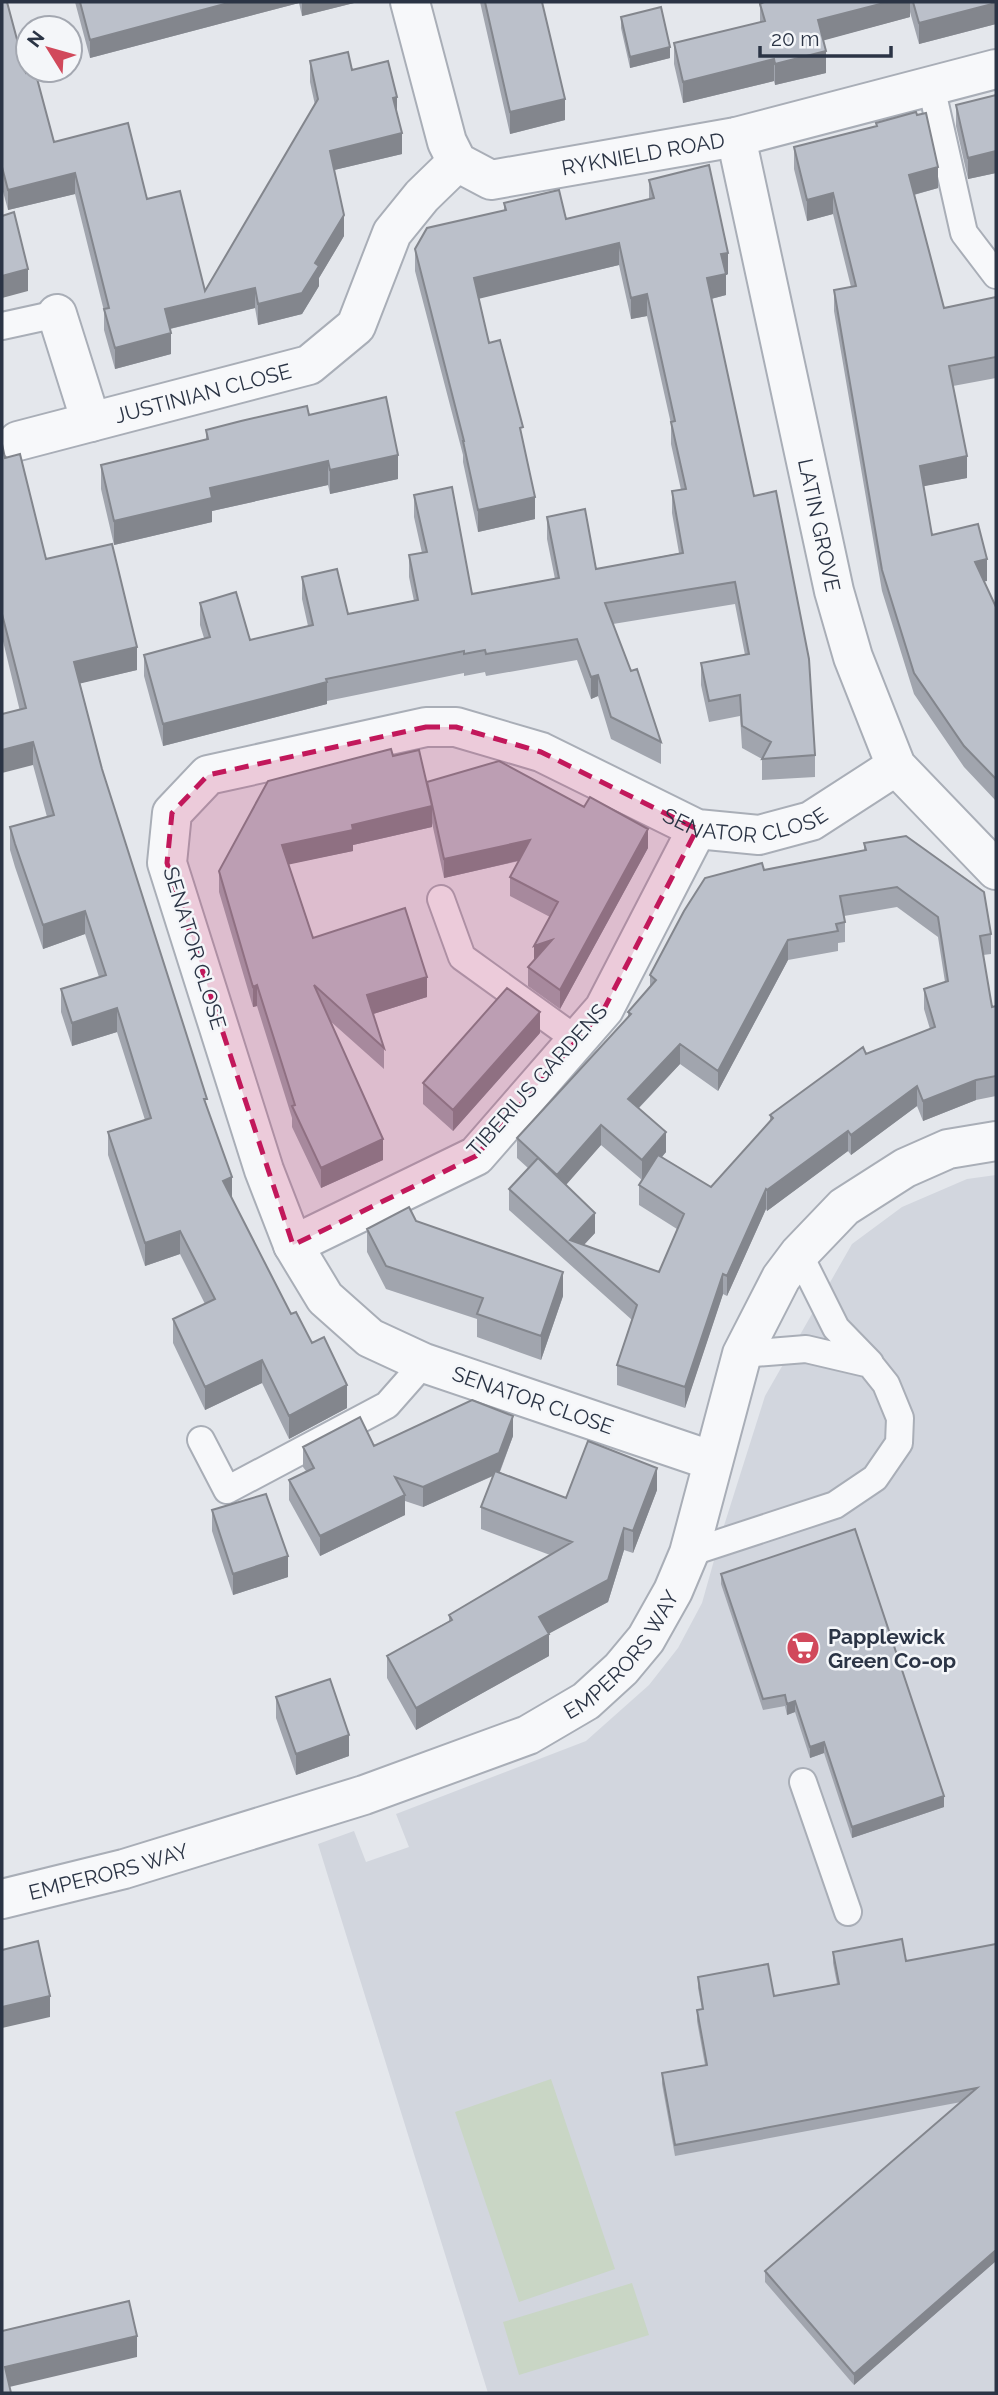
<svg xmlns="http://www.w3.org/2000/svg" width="998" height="2395" font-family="Raleway,sans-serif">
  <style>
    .built { fill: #d2d6de }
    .green { fill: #c9d6c5 }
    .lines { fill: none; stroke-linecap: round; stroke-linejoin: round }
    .lane-casing { stroke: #a9aeb7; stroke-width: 30 }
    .street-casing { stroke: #a9aeb7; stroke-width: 42 }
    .lane { stroke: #f7f8fa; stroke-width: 26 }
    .street { stroke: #f7f8fa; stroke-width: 38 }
    .wall { fill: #a1a5ae; fill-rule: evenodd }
    .shaded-wall { fill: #83868d }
    .building { fill: #bbc0ca; stroke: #83868d; stroke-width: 2 }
    .marked { fill: #c2185b; fill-opacity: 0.2; stroke: #c2185b; stroke-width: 5; stroke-dasharray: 14 9; stroke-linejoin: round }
    .labels { text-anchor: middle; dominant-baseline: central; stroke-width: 5; stroke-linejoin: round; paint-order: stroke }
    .street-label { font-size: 21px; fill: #2b3445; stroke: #f4f6f9 }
    .poi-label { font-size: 21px; font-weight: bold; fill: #2b3445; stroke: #f4f6f9; text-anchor: start }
  </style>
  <rect width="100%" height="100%" fill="#e4e7ec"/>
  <path class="built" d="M996,1175V2393H488L318,1844L354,1831L366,1862L409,1847L396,1814L586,1741L649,1685L678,1648L702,1603L722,1532L765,1396L852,1244L902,1207L967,1179Z"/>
  <path class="green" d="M551,2079L615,2269L519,2302L455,2112Z
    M632,2283L649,2335L519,2375L503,2322Z"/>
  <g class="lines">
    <defs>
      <path id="lane" d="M931,86L964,233L996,275
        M2,326L57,314
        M441,899L462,957L577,1040
        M799,1254L836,1328L870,1363
        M201,1440L227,1490L387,1405L424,1363
        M689,1553L835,1505L875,1478L899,1443L900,1418L886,1384L870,1364L806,1349L742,1354
        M803,1782L848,1912"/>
      <g id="street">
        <path id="s1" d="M410,2L447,142L457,162L491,180L736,137L996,69"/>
        <path id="s2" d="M736,137L834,591L853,657L896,766L996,870"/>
        <path d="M57,314L91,422"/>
        <path id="s3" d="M18,441L309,365L356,326L392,233L422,196L457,162"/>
        <path d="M293,1245L476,1156L604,1009L697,829"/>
        <path id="s4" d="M713,1461L424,1363L370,1338L325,1298L293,1245L264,1170L167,863L172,813L208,775L426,727H456L541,752L697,829L759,835L811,821L896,766"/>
        <path id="s5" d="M2,1899L124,1869L364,1795L528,1735L586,1701L621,1669L646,1639L673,1591L689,1553L742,1354L781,1278L799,1254L844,1207L905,1168L948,1149L996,1141"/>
      </g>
    </defs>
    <use href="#lane" class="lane-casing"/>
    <use href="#street" class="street-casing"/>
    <use href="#lane" class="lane"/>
    <use href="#street" class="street"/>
  </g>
  <path class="wall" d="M2,2L26,73L54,142L147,199L205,291L315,105L310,82V61L352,70L397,115L402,154L334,170L344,236L319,278V286L302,314L258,325L255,308L170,329L171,354L115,369L104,330V311L75,194L8,210L2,188Z
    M75,2H358L302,16L299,3L90,58Z
    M480,2H542L565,120L510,134Z
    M759,2H996V24L919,44L910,12V17L823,40L826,73L775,85L774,81L683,103L674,64V43L760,22V8Z
    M621,17L670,58L630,68L621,28Z
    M996,95V173L968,179L956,126V105Z
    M876,123L938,188L914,195L944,308L996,297V378L953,386L967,478L923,486L932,535L987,581H984L996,607V801L964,767L914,694L882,591L834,311V290L851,287L833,214L807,221L794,169V147L876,127Z
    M649,180L728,274L726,275V295L711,299L754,496L815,755V777L762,780V759L742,748L740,716L709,722L701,685V663L745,655L735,604L613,624L631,671L661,742V764L611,739L598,696L591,699L577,660L486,676L485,672L464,676V673L327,701V704L163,746L144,676V655L204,638L200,625V603L250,640L308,626L302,599V577L348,614L414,601L409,577V555L422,553L414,517V495L472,594L555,579L547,539V517L596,569L679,553L672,513V491L681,490L671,444V424L647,316L631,319L619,265L479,298L489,343L523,442L535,519L478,532L463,462V455L415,271V249L504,210V203L566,219L649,199Z
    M309,415L398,479L330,494L328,485L212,511V522L114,545L101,489V465L206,440V430Z
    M2,444L5,458L46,559L137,670L80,683L102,769L207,1106L232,1199L291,1314L312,1343L347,1408L289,1439L262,1383L205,1410L173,1343V1319L205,1304L180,1254L145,1266L108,1155V1132L145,1120L117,1032L72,1046L61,1012V989L99,977L85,934L43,949L15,867L10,850V827L47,817L33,765L2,637Z
    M393,756L427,784L648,848L560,1009L528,986V967L534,960L550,917L510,896V877L519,861L444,878L432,823V827L353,845V851L288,864L313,938L427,997L373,1014L384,1048V1069L329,1020L383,1160L321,1188L292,1127V1118L257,1006L253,1007L219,892V871Z
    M864,843L991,934V954L983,955L992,1007L996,1006V1096L976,1100L923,1121L917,1106L851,1155L848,1151L767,1211L766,1209L727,1296L723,1294L685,1408L617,1385V1365L632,1320L509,1210V1189L528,1168L517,1158V1138L628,1018V1012L650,986V975L764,870L864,850ZM897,907L938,937L945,982L924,989V1009L930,1029L866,1054L770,1115V1121L711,1187L662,1157L666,1152L639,1108L680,1064L718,1091L788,960L838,951V943L845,942V922L844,916ZM601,1145L642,1180L639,1185V1205L677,1229L659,1272L584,1245L595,1233L566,1185Z
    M540,1033L453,1131L423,1104V1083Z
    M416,1221L563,1296L541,1360L477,1337V1319L386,1289L367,1252V1229Z
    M513,1436L500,1472L566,1498L657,1490L633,1553L624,1550L608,1602L549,1633V1656L416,1730L387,1678V1656L449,1621V1615L550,1555L481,1529V1507L493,1476L423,1507L405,1501V1515L320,1556L289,1500V1480L306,1471L303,1467V1447L374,1446Z
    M212,1510L288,1577L233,1595L212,1531Z
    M721,1574L944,1807L852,1838L824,1753L810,1758L795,1712L787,1715L785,1706L763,1710L721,1584Z
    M276,1697L349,1756L296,1775L276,1718Z
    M996,1944V2261L854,2385L765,2282V2271L961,2102L675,2156L662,2084V2073L705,2065L697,2021V2010L702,2009L698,1988V1977L774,1996L837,1984L833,1963V1952L906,1961Z"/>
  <path class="shaded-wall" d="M232,2H299V3L90,58V40Z
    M302,2H358L302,16Z
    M888,2H910V17L818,42V20Z
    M996,3V24L919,44V23Z
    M670,47V58L630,68V57Z
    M826,51V73L775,85V64Z
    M774,59V81L683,103V82Z
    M397,97V118L393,98Z
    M565,99V120L510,134V112Z
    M402,133V154L330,171V151Z
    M996,151V173L968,179V158Z
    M938,167V188L909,196V175Z
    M75,173V194L8,210V190Z
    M833,193V214L807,221V200Z
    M344,215V236L319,278V286L302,314L258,325V304L315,263Z
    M619,243V265L474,300V278Z
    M728,253V274L726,275V295L707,300V278L721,254Z
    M28,269V291L2,298V276Z
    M255,288V308L165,330V309Z
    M647,294V316L631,319V298Z
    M171,333V354L115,369V348Z
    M398,455V479L330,494V470Z
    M967,456V478L920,487V466Z
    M328,461V485L212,511V522L114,545V521L210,488Z
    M535,497V519L478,532V510Z
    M987,559V581L975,583V562Z
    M137,647V670L74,685V662Z
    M598,675V696L591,699V677Z
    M327,682V704L163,746V724Z
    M33,742V765L2,773V750Z
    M432,806V827L353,845V851L282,866V845L352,825Z
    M648,829V848L560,1009V990Z
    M530,840V858L444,878V859Z
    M85,911V934L43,949V925Z
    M552,940L534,965V946Z
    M788,940V960L718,1091V1071Z
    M427,977V997L367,1016V995Z
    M257,985V1006L253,1007V987Z
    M117,1008V1032L72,1046V1023Z
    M540,1012V1033L453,1131V1110Z
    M680,1044V1064L628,1119V1099Z
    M976,1080V1100L923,1121V1101Z
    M917,1086V1106L851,1155V1135Z
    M601,1125V1145L557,1195V1175Z
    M848,1131V1151L767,1211V1190Z
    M666,1132V1152L642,1180V1160Z
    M383,1139V1160L321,1188V1168Z
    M232,1177V1201L223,1181Z
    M766,1189V1209L727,1296V1276Z
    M595,1213V1233L578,1251L570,1240Z
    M180,1231V1254L145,1266V1243Z
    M563,1272V1296L541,1360V1336Z
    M723,1274V1294L685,1408V1387Z
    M262,1360V1383L205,1410V1387Z
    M347,1385V1408L289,1439V1416Z
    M513,1416V1436L499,1473L423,1507V1487Z
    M657,1468V1490L633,1553V1531Z
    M405,1495V1515L320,1556V1536Z
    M624,1528V1550L608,1602L539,1639V1617Z
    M288,1556V1577L233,1595V1574Z
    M549,1634V1656L416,1730V1708Z
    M795,1701V1712L787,1715V1704Z
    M349,1735V1756L296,1775V1754Z
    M824,1742V1753L810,1758V1747Z
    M944,1796V1807L852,1838V1827Z
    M50,1996V2017L2,2028V2007Z
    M996,2250V2261L854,2385V2374Z
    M137,2336V2357L5,2388V2367Z"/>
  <path class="building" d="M2,2H7L26,73L35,71L54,142L128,123L147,199L180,191L205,291L318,99L310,61L348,52L352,70L388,61L397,97L393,98L402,133L330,151L344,215L315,263L319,266L302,293L258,304L255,288L165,309L171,333L115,348L104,309L109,308L75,173L8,190L2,167Z
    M80,2H232L90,40Z
    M485,2H542L565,99L510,112Z
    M764,2H888L818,20L826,51L775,64L774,59L683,82L674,43L765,21L760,4Z
    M913,2H996V3L919,23Z
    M661,7L670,47L630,57L621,17Z
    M996,95V151L968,158L956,105Z
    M916,112L917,115L926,113L938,167L909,175L944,308L996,297V357L949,366L967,456L920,466L932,535L978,524L987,559L975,562L996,607V779L964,746L914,673L882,570L834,290L856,286L833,193L807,200L794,147L877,126L876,123Z
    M709,165L728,253L721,254L726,274L707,278L754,496L776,491L809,659L815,755L762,759L771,742L742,726L740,695L709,701L701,663L749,654L735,582L605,603L631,671L637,669L661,742L611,717L598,675L591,677L577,639L486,654L485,650L464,654V651L326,679L327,682L163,724L144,655L210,637L200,603L236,592L250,640L313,625L302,577L337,569L348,614L418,600L409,555L427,552L414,495L452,487L472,594L559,578L547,517L585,509L596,569L683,553L672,491L686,489L671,422L675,421L647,294L631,298L619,243L474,278L489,343L500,340L523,427L520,428L535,497L478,510L463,441H464L415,249L427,228L506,210L504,203L559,190L566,219L654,198L649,180Z
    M14,212L28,269L2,276V216Z
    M386,397L398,455L330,470L328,461L210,488L212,498L114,521L101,465L208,439L206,430L241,421L307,406L309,415Z
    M2,444L5,458L20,454L46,559L112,544L137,647L74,662L102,769L207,1099H204L232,1177L223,1181L291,1314L296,1312L312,1343L324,1337L347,1385L289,1416L262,1360L205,1387L173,1319L215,1299L180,1231L145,1243L108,1132L151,1118L117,1008L72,1023L61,989L106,975L85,911L43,925L15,844L10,827L54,815L33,742L2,750V714L26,708L2,614Z
    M391,749L393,756L419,750L432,806L352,825L353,830L282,845L313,938L405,908L427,977L367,995L384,1048L314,985L383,1139L321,1168L292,1106L295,1105L257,985L253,987L219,871L268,781Z
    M499,761L584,807L590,797L648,829L560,990L528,967L552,940L534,946L558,902L510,877L530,840L444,859L427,782Z
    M906,836L984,892L991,934L980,936L992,1007L996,1006V1076L976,1080L923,1101L917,1086L851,1135L848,1131L767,1190L766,1189L727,1276L723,1274L685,1387L617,1365L637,1305L509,1189L538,1158L595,1213L570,1240L659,1272L684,1214L639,1185L658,1155L711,1187L773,1118L770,1115L863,1047L866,1054L935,1027L924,989L948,981L938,917L897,887L840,896L845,922L836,924L838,931L788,940L718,1071L680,1044L628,1099L666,1132L642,1160L601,1125L557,1175L517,1138L631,1014L628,1012L656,980L650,975L684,911L705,878L762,863L764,870L866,850L864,843Z
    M507,988L540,1012L453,1110L423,1083Z
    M409,1207L416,1221L563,1272L541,1336L477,1314L483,1298L386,1266L367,1229Z
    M472,1400L513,1416L499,1453L423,1487L395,1477L405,1495L320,1536L289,1480L314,1468L303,1447L360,1417L374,1446Z
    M588,1441L657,1468L633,1531L624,1528L608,1580L539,1617L549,1634L416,1708L387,1656L452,1620L449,1615L572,1542L481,1507L495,1471L566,1498Z
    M266,1494L288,1556L233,1574L212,1510Z
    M855,1529L944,1796L852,1827L824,1742L810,1747L795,1701L787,1704L785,1695L763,1699L721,1574Z
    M330,1679L349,1735L296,1754L276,1697Z
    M902,1939L906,1961L996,1944V2250L854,2374L765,2271L977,2088L675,2145L662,2073L707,2065L697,2010L703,2009L698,1977L768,1964L774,1996L839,1984L833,1952Z
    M38,1941L50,1996L2,2007V1950Z
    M129,2301L137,2336L5,2367L11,2393H2V2331Z"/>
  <path class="marked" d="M426,727H456L541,752L697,829L604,1009L476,1156L293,1245L167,863L172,813L208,775Z"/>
  <defs>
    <symbol id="supermarket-disc" viewBox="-11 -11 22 22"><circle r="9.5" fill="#d1495b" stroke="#f4f6f9"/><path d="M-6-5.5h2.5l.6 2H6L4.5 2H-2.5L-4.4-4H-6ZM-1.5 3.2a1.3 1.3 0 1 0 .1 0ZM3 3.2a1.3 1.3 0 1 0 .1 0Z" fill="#fff"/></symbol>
  </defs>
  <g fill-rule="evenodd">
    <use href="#supermarket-disc" x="784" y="1629" width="38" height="38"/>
  </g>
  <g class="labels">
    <g class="street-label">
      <text stroke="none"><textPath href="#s1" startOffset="360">RYKNIELD ROAD</textPath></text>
      <text stroke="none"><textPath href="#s3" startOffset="191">JUSTINIAN CLOSE</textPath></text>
      <text stroke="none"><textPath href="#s2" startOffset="397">LATIN GROVE</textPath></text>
      <text stroke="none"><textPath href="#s4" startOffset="1556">SENATOR CLOSE</textPath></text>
      <text transform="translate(195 948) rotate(73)">SENATOR CLOSE</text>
      <text transform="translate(537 1080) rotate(-48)">TIBERIUS GARDENS</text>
      <text transform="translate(533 1400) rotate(19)">SENATOR CLOSE</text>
      <text stroke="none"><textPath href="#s5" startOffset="677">EMPERORS WAY</textPath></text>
      <text stroke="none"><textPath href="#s5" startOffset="110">EMPERORS WAY</textPath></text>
    </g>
    <g class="poi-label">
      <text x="828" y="1636">Papplewick<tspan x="828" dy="24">Green Co-op</tspan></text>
    </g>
  </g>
  <rect width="998" height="2395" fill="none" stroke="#2b3445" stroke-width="7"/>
  <g transform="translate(49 49) rotate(307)"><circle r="33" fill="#f4f6f9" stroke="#a4a8b1" stroke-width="2"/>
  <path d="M0-5L12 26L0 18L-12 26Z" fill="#d1495b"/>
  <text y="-10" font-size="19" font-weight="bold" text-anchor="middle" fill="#2b3445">N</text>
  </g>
  <path d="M760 46v10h131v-10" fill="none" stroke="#2b3445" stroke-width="3.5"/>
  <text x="771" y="46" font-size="21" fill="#2b3445" stroke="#f4f6f9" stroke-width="5" paint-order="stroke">20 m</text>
</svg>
